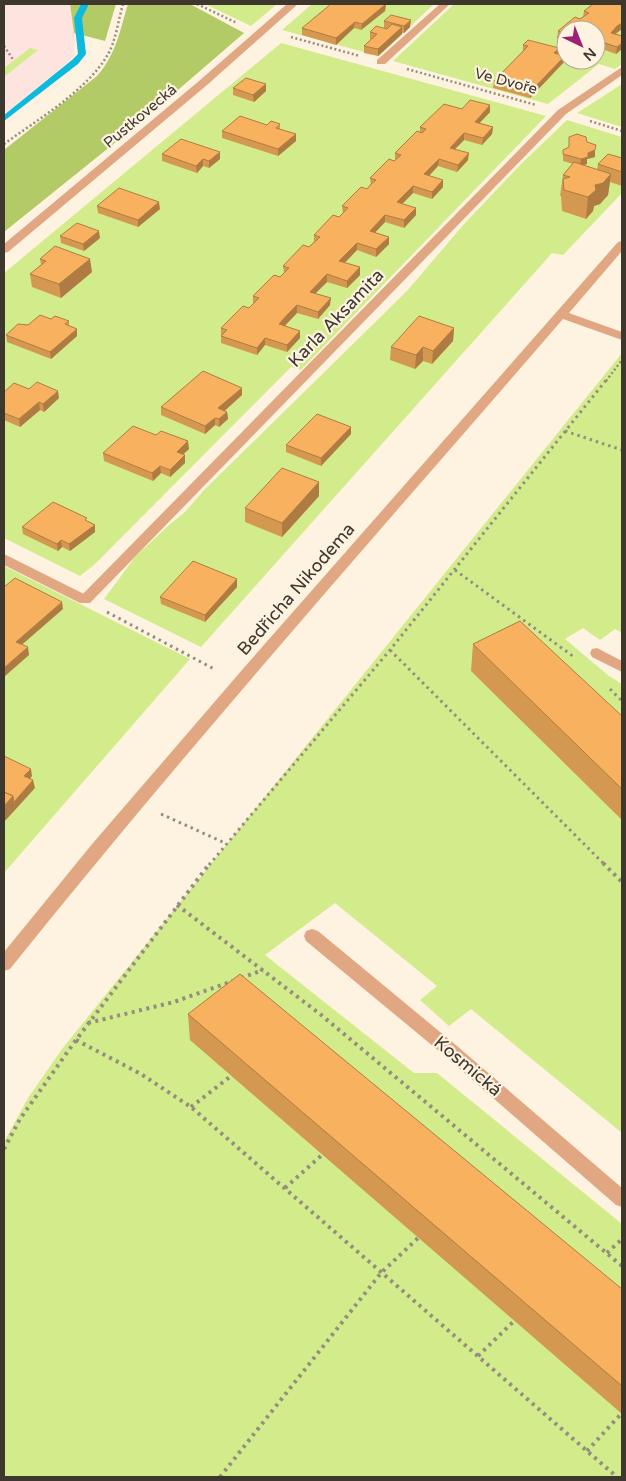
<svg xmlns="http://www.w3.org/2000/svg" width="626" height="1481" font-family="'Varela Round',sans-serif">
  <style>
    .education { fill: #fee4df }
    .green { fill: #d2ec8b; fill-rule: evenodd }
    .forest { fill: #b2cb67 }
    .lines { fill: none; stroke-linecap: round; stroke-linejoin: round }
    .stream { fill: #0cbadd; fill-rule: evenodd }
    .path-far2 { stroke: #968d80; stroke-width: 2.5; stroke-dasharray: 2 2.5; stroke-linecap: butt }
    .path-far1 { stroke: #968d80; stroke-width: 3; stroke-dasharray: 2.5 4; stroke-linecap: butt }
    .path { stroke: #968d80; stroke-width: 4; stroke-dasharray: 3 4.5; stroke-linecap: butt }
    .lane { fill: #e1a782; fill-rule: evenodd }
    .street { fill: #e1a782; fill-rule: evenodd }
    .wall { fill: #d59851 }
    .shaded-wall { fill: #ae7c42 }
    .building { fill: #f8b15e; stroke: #ae7c42 }
    .labels { text-anchor: middle; dominant-baseline: central; stroke-width: 4.5; stroke-linejoin: round; paint-order: stroke }
    .far-street-label { font-size: 15px; fill: #3d372e; stroke: #fef3e0 }
    .street-label { font-size: 18px; fill: #3d372e; stroke: #fef3e0 }
  </style>
  <rect width="100%" height="100%" fill="#fef3e0"/>
  <path class="education" d="M4,4H70L75,40L74,56L61,68L4,114Z"/>
  <path class="green" d="M205,4H277L251,26Z
    M312,4H434L379,56L282,30Z
    M454,4H622V64L615,69L599,64L548,104L393,61ZM566,30H596V60H566Z
    M281,43L546,116L301,370L291,367L94,565L80,576L4,538V273Z
    M30,48L38,50L4,77V68Z
    M622,84V127L577,113Z
    M567,120L622,137V193L563,255L552,253L201,647L104,599L135,557L169,525L185,512L204,490L407,291L464,224L522,163Z
    M622,353V633L615,629L600,640L583,628L565,639L609,676L622,684V1133L471,1009L449,1026L420,1000L437,986L335,903L265,955L414,1073H437L622,1224V1477H4V1142L28,1098L62,1049Z
    M4,566L190,659L4,873Z"/>
  <path class="forest" d="M70,4H116L105,41L74,33Z
    M128,4H190L244,33L142,121L4,232V150L97,76C116,55 120,30 128,4Z"/>
  <g class="lines">
    <path class="stream" d="M81,4H89L82,18L86,54L78,64L4,121V115L72,60L78,54L74,18Z"/>
    <path class="path-far2" d="M197,4L237,23
      M291,37L360,56
      M4,46L14,61
      M407,69L536,105
      M590,121L622,131
      M4,144C37,120 86,91 107,56C116,41 118,21 123,4
      M606,381L622,360"/>
    <path class="path-far1" d="M565,431L622,450
      M455,570L574,657
      M107,612L216,670
      M390,650L605,865
      M610,689L622,701
      M161,814L225,843
      M209,865L390,650L607,379"/>
    <path class="path" d="M603,863L622,882
      M177,905L320,1014L622,1266
      M241,978L263,970
      M88,1023L174,1002L233,981
      M76,1040L141,1074L191,1107L617,1477
      M191,1107L231,1076
      M4,1149L20,1119L76,1040L210,863
      M285,1188L323,1154
      M607,1253L622,1239
      M478,1356L515,1320
      M587,1451L622,1413
      M220,1477L381,1273L418,1238"/>
    <path class="lane" d="M4,554L90,597L92,600L90,603H80L4,565Z"/>
    <path class="street" d="M287,4H298L207,85L8,252L4,253V244L199,81Z
      M440,4H450L385,64H377V60Z
      M622,67V75L566,114L90,603H80L78,600L80,597L558,110Z
      M622,241V251L569,313L622,332V340L563,319C377,534 188,747 10,969L4,971V952L93,843L242,670L618,242Z
      M597,648L622,661V672L592,657L590,653L592,649Z
      M312,929L318,931L457,1046L622,1188V1207L616,1205L445,1056L306,941L304,936L306,931Z"/>
  </g>
  <path class="wall" d="M386,4L385,11L361,30L354,28L336,45L302,35V28Z
    M593,4L622,29L616,34L622,36V49L616,54L599,48L566,30V47L557,44L558,31L583,17L584,11Z
    M384,21L410,27L404,33H402V34L378,56L364,53V46L371,39H370V32L388,29L384,28Z
    M523,45L559,48L558,54L565,56L564,62L530,98L493,88L494,81L523,52Z
    M266,84V91L254,102L233,95V88Z
    M462,109L490,112L479,123L493,127L492,134L482,145L464,140L455,149L468,160L457,172L438,166L429,176L443,187L432,199L413,193L402,204L416,208V215L404,228L385,222L375,232L389,244L376,257L357,250L345,263L360,275L347,288L327,282L315,293L330,305L318,319L297,313L285,325L300,338L287,352L265,345L257,355L221,343V328L249,308L253,304V296L280,277L284,273L283,266L309,247L314,242V235L339,217L343,213L342,206L367,189L371,185L370,178L394,161L395,160V153L420,132V127Z
    M280,124V129L296,134V141L278,156L222,138V131Z
    M569,137L587,142L595,150V157L587,159V164L583,165L597,170L598,164L622,158V186L610,182L608,195L600,204L594,206L593,211L586,219L562,211L561,196H560L563,175L573,164L563,161V150L569,147Z
    M162,154L220,159L209,168L203,166L197,173L162,161Z
    M97,206L160,209L138,227L98,213Z
    M60,236L100,238L84,251L61,243Z
    M40,259L92,272L61,298L32,287L30,274L41,265Z
    M51,319L69,321V326L77,329V336L51,359L7,342L6,335L28,325Z
    M454,328L453,341L432,364L423,361L415,369L390,360L391,347Z
    M29,389L59,398L44,412L40,410L20,427L4,420V392Z
    M242,395L224,411L227,412L228,419L219,427L215,425L205,434L161,415V407Z
    M351,427V434L321,466L286,452V445Z
    M189,449L183,454L185,455V463L170,477L161,473L153,481L104,461L103,453Z
    M319,482V496L282,537L245,522V508Z
    M88,521L95,525V532L70,551L62,547L58,551L23,534L22,527Z
    M237,579V587L205,622L161,604L160,597Z
    M473,644L622,716V820L471,671Z
    M188,1014L622,1289V1414L190,1040Z"/>
  <path class="shaded-wall" d="M386,4L385,11L361,30L362,24Z
    M411,20L410,27L404,33V26Z
    M355,22L354,28L336,45V38Z
    M622,23V29L616,33L610,39L611,33L617,26Z
    M402,27V34L378,56V49Z
    M599,41V48L596,51V44Z
    M622,43V49L616,54L617,47Z
    M559,48L558,55L554,53Z
    M565,56L564,62L530,98L531,91Z
    M266,84V91L254,102L253,95Z
    M490,105V112L474,129L475,122Z
    M493,127L492,134L482,145L483,138Z
    M464,133V140L449,155L450,148Z
    M296,134V141L278,156V149Z
    M595,150V157L587,159V164L580,166L581,159L588,153Z
    M220,152V159L209,168V161Z
    M469,153L468,160L457,172L458,165Z
    M203,159V166L197,173L196,166Z
    M439,159L438,166L424,181V174Z
    M611,174L608,195L600,204L594,206L593,211L586,219L588,197L595,185Z
    M443,180V187L432,199V192Z
    M413,186V193L397,209V202Z
    M159,202L160,209L138,227V220Z
    M416,208V215L404,228V220Z
    M385,215V222L370,238V231Z
    M99,231L100,238L84,251L83,244Z
    M389,237V244L376,257V249Z
    M357,243V250L339,268V261Z
    M90,259L92,272L61,298L59,284Z
    M360,267V275L347,288V281Z
    M327,274V282L310,299V292Z
    M331,298L330,305L318,319V312Z
    M297,305V313L280,331L279,324Z
    M454,328L453,341L432,364L433,351Z
    M77,329V336L51,359L50,352Z
    M300,331V338L287,352V345Z
    M265,338V345L257,355V348Z
    M423,347V361L415,369L416,355Z
    M242,388V395L219,416L218,408Z
    M58,391L59,398L44,412L43,404Z
    M39,402L40,410L20,427L19,419Z
    M227,412L228,419L219,427V419Z
    M215,418V425L205,434V426Z
    M351,427V434L321,466V458Z
    M188,441L189,449L177,460V452Z
    M185,455V463L170,477V470Z
    M160,466L161,473L153,481L152,473Z
    M319,482V496L282,537V523Z
    M95,525V532L70,551L69,544Z
    M61,540L62,547L58,551L57,544Z
    M237,579V587L205,622V615Z
    M62,602L63,609L17,649L16,642Z
    M28,647L29,655L4,677V668Z
    M31,769L32,776L26,784L24,776Z
    M33,780L35,788L15,810L14,802Z
    M13,796L15,810L4,822V806Z"/>
  <path class="building" d="M331,4H386L362,24L355,22L336,38L302,28Z
    M593,4H622V23L617,26L611,33L622,36V43L617,47L599,41L596,44V30H566V40L557,37L562,33L558,31L575,17L580,19L589,13L584,11Z
    M391,15L411,20L404,26L384,21Z
    M392,24L402,27L378,49L364,46L377,34L370,32L376,26L387,29Z
    M528,40L559,48L554,53L565,56L531,91L494,81L528,46L523,45Z
    M246,78L266,84L253,95L233,88Z
    M470,100L490,105L475,122L493,127L483,138L464,133L450,148L469,153L458,165L439,159L424,174L443,180L432,192L413,186L397,202L416,208L404,220L385,215L370,231L389,237L376,249L357,243L339,261L360,267L347,281L327,274L310,292L331,298L318,312L297,305L288,314L279,324L300,331L287,345L265,338L257,348L221,336L227,330L221,328L243,306L249,308L259,298L253,296L274,275L280,277L289,268L283,266L303,245L309,247L320,237L314,235L333,215L339,217L348,208L342,206L361,187L367,189L371,184L376,180L370,178L389,159L394,161L401,155L395,153L417,131L422,133L426,129L420,127L444,104L462,109Z
    M240,116L267,125L271,121L280,124L276,128L296,134L278,149L222,131Z
    M577,134L586,137L587,142L596,145L595,150L588,153V157L581,159L563,154V150L569,147V137Z
    M181,139L220,152L209,161L203,159L196,166L162,154Z
    M608,154L622,158V172L598,164Z
    M574,162L611,174L603,183L595,185L596,190L588,197L564,190L563,179L570,177L563,175Z
    M119,188L159,202L138,220L97,206Z
    M77,223L99,231L83,244L60,236Z
    M55,246L90,259L59,284L30,274L46,261L40,259Z
    M40,315L51,319L55,316L69,321L65,324L77,329L50,352L6,335L18,324L28,325Z
    M419,316L454,328L433,351L423,347L416,355L391,347Z
    M203,371L242,388L218,408L227,412L219,419L215,418L205,426L161,407Z
    M37,382L58,391L43,404L39,402L19,419L4,413V392L14,383L29,389Z
    M317,414L351,427L321,458L286,445Z
    M133,426L156,435L161,431L188,441L177,452L185,455L170,470L160,466L152,473L103,453Z
    M282,468L319,482L282,523L245,508Z
    M53,502L87,518L85,520L95,525L69,544L61,540L57,544L22,527Z
    M193,561L237,579L205,615L160,597Z
    M15,578L62,602L16,642L28,647L4,668V587Z
    M520,621L622,716V789L473,644Z
    M4,756L31,769L24,776L33,780L14,802L13,796L4,792Z
    M4,792L13,796L4,806Z
    M240,974L622,1289V1386L188,1014Z"/>
  <g class="labels">
    <g class="far-street-label">
      <text transform="translate(506 81) rotate(15)">Ve Dvoře</text>
      <text transform="translate(140 116) rotate(-40)">Pustkovecká</text>
    </g>
    <g class="street-label">
      <text transform="translate(336 318) rotate(-46)">Karla Aksamita</text>
      <text transform="translate(296 589) rotate(-49)">Bedřicha Nikodema</text>
      <text transform="translate(468 1066) rotate(40)">Kosmická</text>
    </g>
  </g>
  <rect width="626" height="1481" fill="none" stroke="#3d372e" stroke-width="10"/>
  <g transform="translate(581 45) rotate(137)"><circle r="24" fill="#fef3e0" stroke="#b1a899"/>
  <path d="M0-4L9 19L0 12L-9 19Z" fill="#9e2075"/>
  <text y="-8" font-size="14" font-weight="bold" text-anchor="middle" fill="#3d372e">N</text>
  </g>
</svg>
